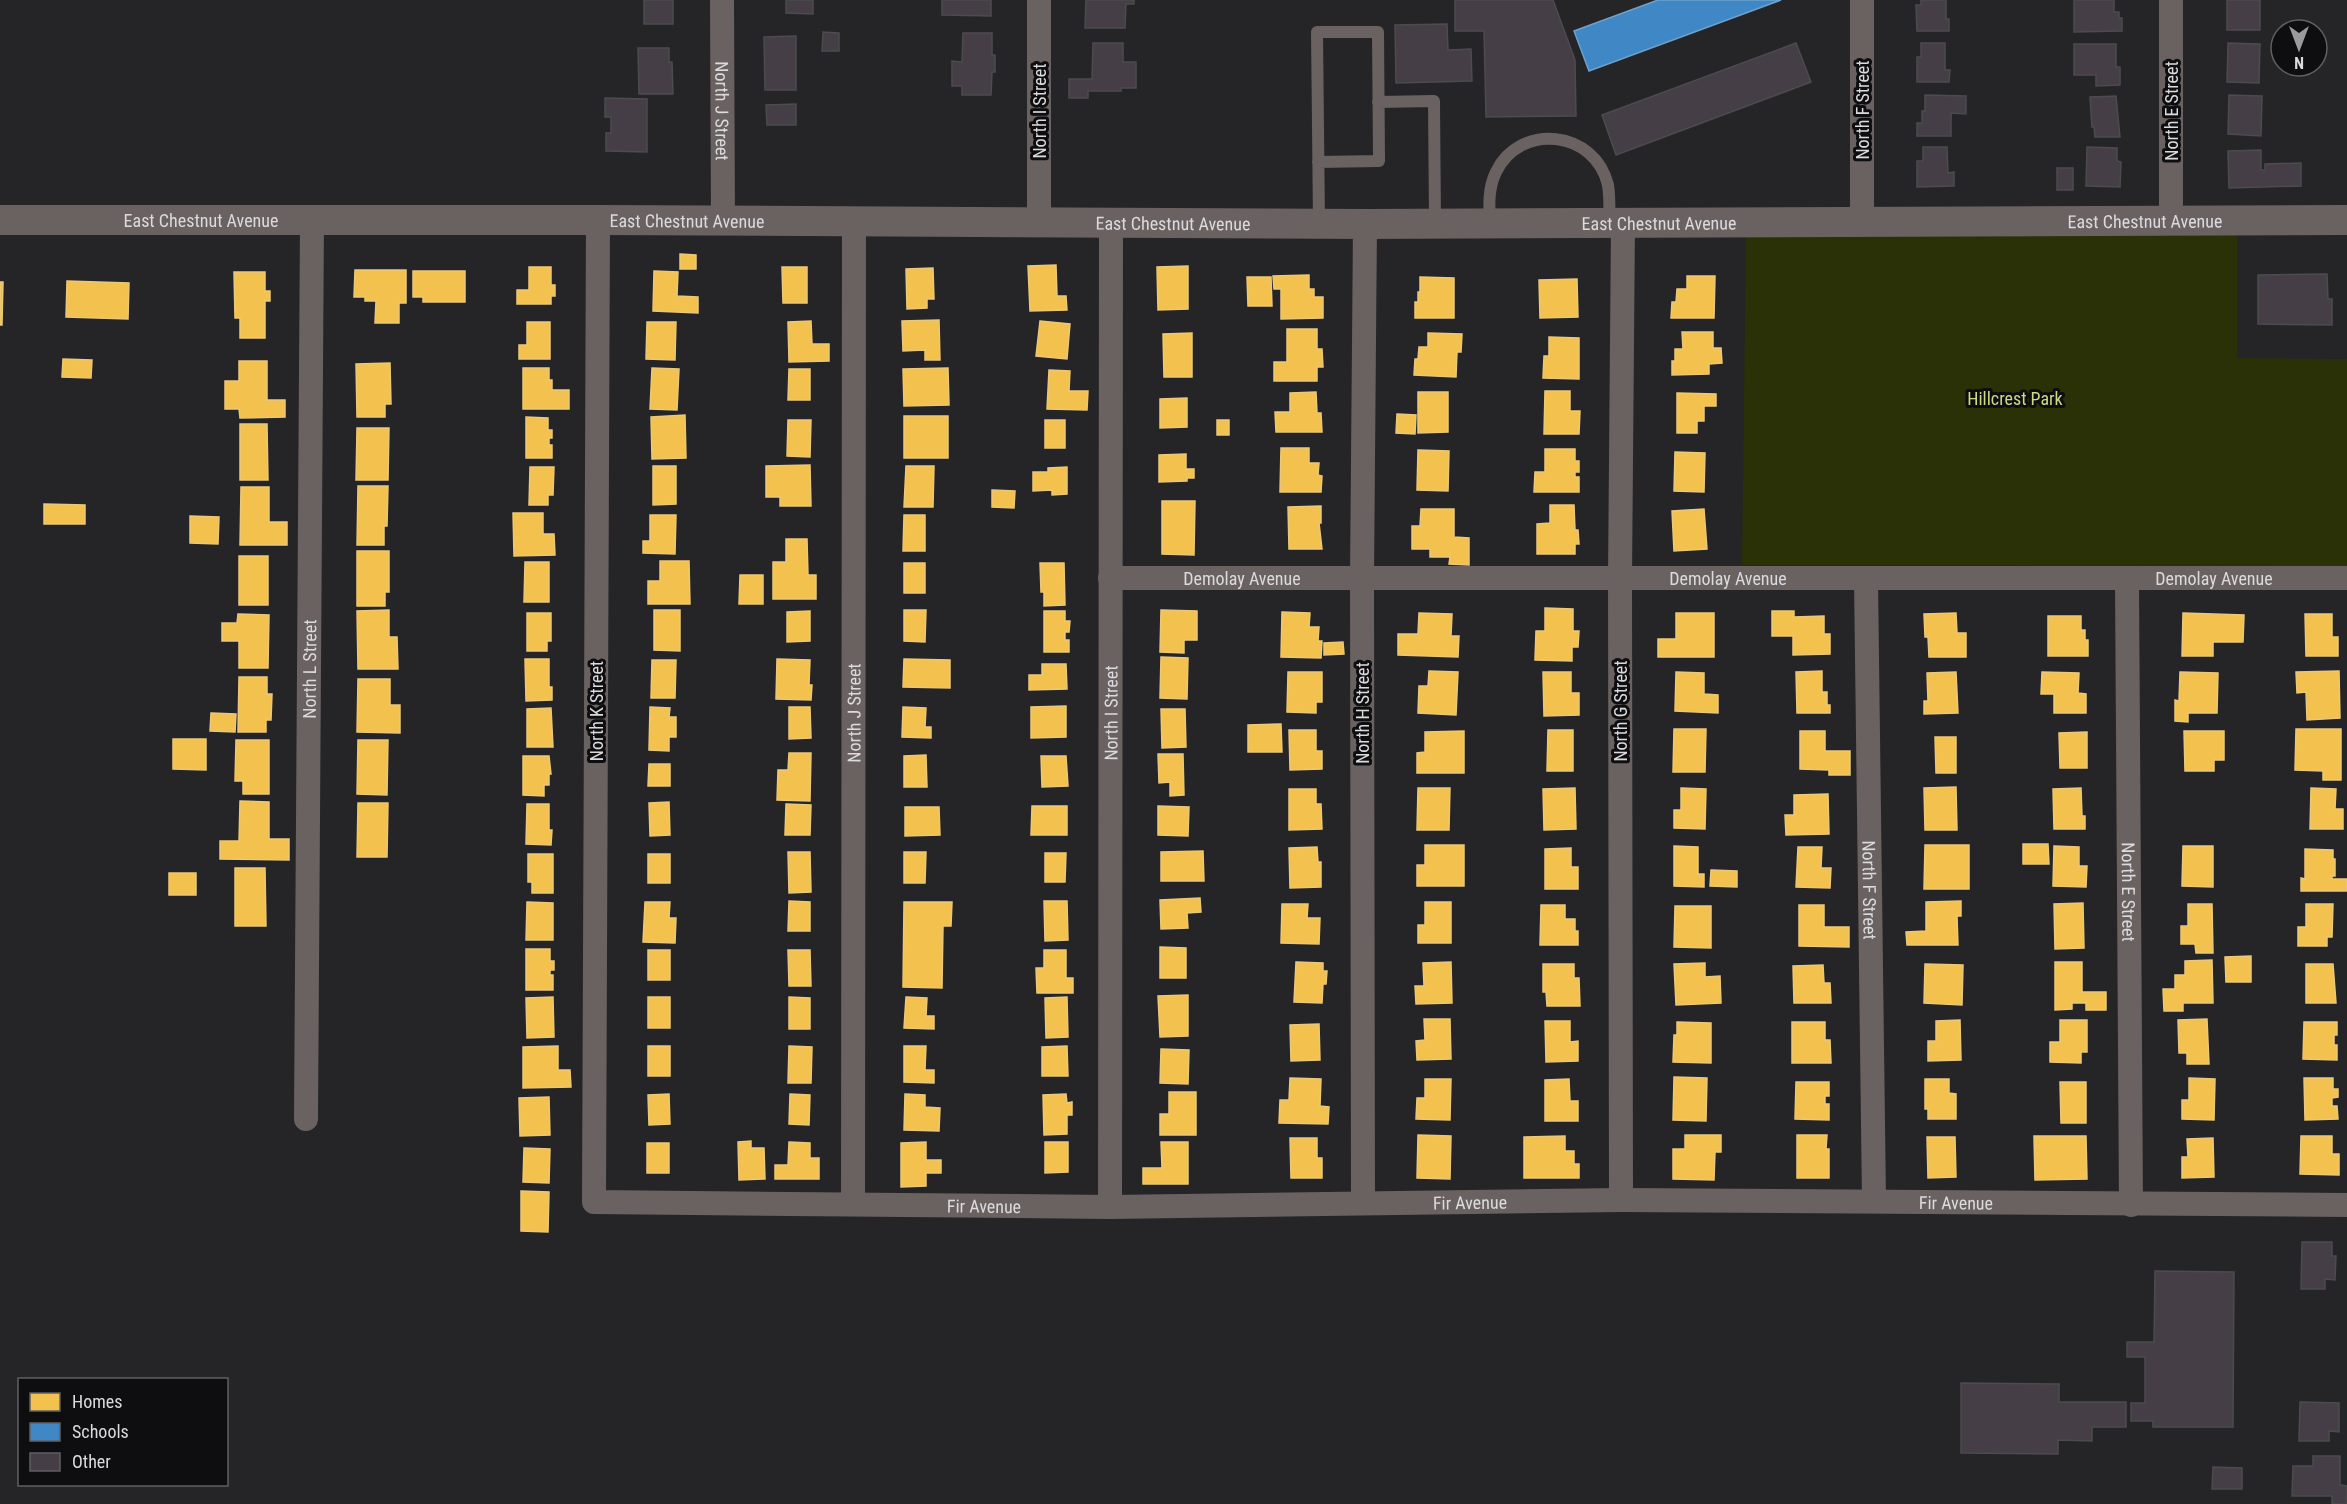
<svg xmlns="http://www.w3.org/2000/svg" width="2347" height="1504" font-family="'Roboto Condensed',sans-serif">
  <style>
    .green { fill: #2a3106 }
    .homes { fill: #f2c14e; stroke: #ebc879; stroke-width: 1.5 }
    .schools { fill: #3f88c5; stroke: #6ea1cc; stroke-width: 1.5 }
    .building { fill: #453e47; stroke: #4c4b4d; stroke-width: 1.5 }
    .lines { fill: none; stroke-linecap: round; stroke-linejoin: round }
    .service { stroke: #6a6260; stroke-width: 12 }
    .minor { stroke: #6a6260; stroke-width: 24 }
    .tertiary { stroke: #6a6260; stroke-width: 30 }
    .labels { text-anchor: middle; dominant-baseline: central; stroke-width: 6; stroke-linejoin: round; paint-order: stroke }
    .street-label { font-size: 18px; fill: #dbdadd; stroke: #0e0d0f }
    .park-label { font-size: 18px; fill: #cadc85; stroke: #0e0d0f }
  </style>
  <rect width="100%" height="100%" fill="#252427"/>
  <path class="green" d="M1746,229L2237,232V358L2347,359V566L1742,565Z"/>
  <path class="homes" d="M680,254L696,255V269H680Z
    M1056,265L1057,296H1066L1067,310L1030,311L1028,266Z
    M1188,266V309L1158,310L1157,267Z
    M529,267H551V285H555V296H551V304H517V290H529Z
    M782,267H807V303H783Z
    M933,268L934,299H927V308L907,309L906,269Z
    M355,270H406V303H399V323H375L376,301H365V297H354Z
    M413,271H465V302H423V297H413Z
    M654,271L678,272L677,296L698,297V313L653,311Z
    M234,272H265V291H270V301H265V338H240V318H235Z
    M1309,275V289H1314V297H1323V318L1281,319V289H1274L1273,276Z
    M1687,276H1715L1714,318H1671L1672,302H1676L1677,289H1687Z
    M1247,277H1271L1272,306H1248Z
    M1420,277L1454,278V318H1415V302H1418V292H1420Z
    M1577,279L1578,317L1540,318L1539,280Z
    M67,281L129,283L128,319L66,317Z
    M0,282H3L2,325H0Z
    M939,320L940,360H925V350L903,351L902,321Z
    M811,321L812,344H829V361L789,362L788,322Z
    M1040,321L1070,324L1067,359L1036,356Z
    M527,322H550V359H519V345H527Z
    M647,322H676L675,360L646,359Z
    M1287,329H1317V349H1322L1323,367H1317V381H1274V362H1287Z
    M1682,332H1713V348H1721L1722,363L1709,364V374L1672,375V361H1675V349H1683Z
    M1192,333V377H1164L1163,334Z
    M1428,333L1462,334L1461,352H1457L1456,377L1414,375L1415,359H1418L1419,347H1428Z
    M1549,337L1579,338V379L1543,378L1544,356H1549Z
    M63,359L92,360L91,378L62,377Z
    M239,361H267V400H285V417L240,418L239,409H225V381H239Z
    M390,363L391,404H385V417H357L356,364Z
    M523,368H549V380H552V390H569V409H523Z
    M652,368L679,369L677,410L650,409Z
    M948,368L949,405L904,406L903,369Z
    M789,369H810V400H788Z
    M1049,370L1070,371L1069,391H1088L1087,410L1047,409Z
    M1545,391H1570V411H1580L1579,434H1544Z
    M1316,392L1317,413H1321L1322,432H1276L1275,412H1290V393Z
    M1418,392H1448V432L1418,433Z
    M1677,393L1716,394V406H1704V421H1697V433H1677Z
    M1187,398V427L1160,428V399Z
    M1397,414L1416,415L1415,434L1396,433Z
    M685,415L686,458L652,459L651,417Z
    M904,416H948V458H904Z
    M526,417L548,418V430H552V438H549V445H552V458H526Z
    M788,420H811L810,457L787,456Z
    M1045,420H1065V448H1045Z
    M1217,420H1229V435H1217Z
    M240,424H267L268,480H240Z
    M357,428H389L388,480H356Z
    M1281,448H1309V463H1319L1318,475L1322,476L1321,492H1280Z
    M1545,449H1575V461H1579V472H1575V477H1579V492H1534L1535,472H1545Z
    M1418,450L1449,451L1448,491L1417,490Z
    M1675,452L1705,453L1704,492L1674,491Z
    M1186,454V469H1194V478H1187V481L1159,482V455Z
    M810,465L811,506H780V497H766V466Z
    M653,466H676V504L653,505Z
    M906,466H934L933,507H904Z
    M530,467H554L553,495H548V505H529Z
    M1067,467V494L1052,495V490L1033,491V472H1048V468Z
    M358,486H388L387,526H384V545H357Z
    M241,487H269V522H287V545H240Z
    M992,490L1015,491L1014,508L992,507Z
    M1162,501H1195L1194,555L1162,554Z
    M44,504L85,505V524H44Z
    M1550,505H1574L1575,530H1578L1579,544H1575V554H1537V524L1550,523Z
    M1321,506V523H1319L1322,549H1289L1288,507Z
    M1421,509H1454V537L1469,538V565L1449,564L1450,557H1430V549H1412V526H1420Z
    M1704,509L1707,549L1674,551L1672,511Z
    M513,513H543V534H554L555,555L514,556Z
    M650,515H676L675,554L643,553V541H650Z
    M904,515H925V551H903Z
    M190,516L219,517L218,544L190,543Z
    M786,539H807L808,575H816V599H773V562H786Z
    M357,551H389V592H385V606H357Z
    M239,556H268V605H239Z
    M660,561H689L690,604H648V581H660Z
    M525,562H549V602H524Z
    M904,563H925V593H904Z
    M1040,563H1064L1065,605L1044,606V592H1041Z
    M740,575H763V604H739Z
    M1545,608L1573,609V631H1579L1578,647H1572V661L1535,660L1536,631H1545Z
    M389,610V637H397L398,669H358L357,611Z
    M654,610H680V651L654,650Z
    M904,610H926L925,642L904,641Z
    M1161,610L1197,611V640H1184V653L1160,652Z
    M810,611V641L787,642V612Z
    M1044,611H1065V621H1070L1069,632H1065V640H1069V652H1044Z
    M1772,611H1794V617L1824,616V634H1830V654L1793,655V636H1772Z
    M1282,612L1310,613L1309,627H1319L1318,641H1322L1321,658L1281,657Z
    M527,613H551V641H547V651H527Z
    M1419,613L1452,614L1451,636H1459L1458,657L1398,655V634H1418Z
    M1676,613H1714V657H1658V639H1676Z
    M1956,613L1957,633H1966V657H1929L1928,637H1925L1924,614Z
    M2183,613L2244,615L2243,642H2213V656H2182Z
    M238,614L269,615L268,668H239V641H222V623H237Z
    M2305,614H2332V637H2338V656H2306Z
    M2048,616H2081V630H2085V640H2088V656H2048Z
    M1343,642L1344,654L1324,655V643Z
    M1161,657L1188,658L1187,699L1160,698Z
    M525,659H549V687H552V700L526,701Z
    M777,659L810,660L809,685H812L811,700L776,699Z
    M904,659L950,660V688L903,687Z
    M652,660H676L675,698H651Z
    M1042,664H1066L1067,689L1029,690V675H1042Z
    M1429,671L1458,672L1456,715L1418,713L1419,686H1428Z
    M1822,671V692H1827V705H1830V713H1797L1796,672Z
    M2339,671L2340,718L2307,720L2306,692L2297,693L2296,672Z
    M1288,672H1322V702H1316V713L1287,712Z
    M1543,672H1571V693H1579V715L1544,716Z
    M1676,672L1704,673V694L1718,695V713L1675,711Z
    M1956,672L1958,713L1924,714V701H1928L1927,673Z
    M2042,672L2079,673L2078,693L2086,694V713H2054V694H2041Z
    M2180,672L2218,673L2217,713H2188V722L2175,721V700L2179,701Z
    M239,677H267V694H272L271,720H266V732H238Z
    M358,679H390V705H400V733L357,732Z
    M1066,706V737L1031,738V707Z
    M650,707L670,708L669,717H676V737H669V751L649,750Z
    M789,707H810L811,738L789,739Z
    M903,707L926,708L925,727H931V738L902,737Z
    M551,708L553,747H527V709Z
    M1161,709H1185L1186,747L1162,748Z
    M211,713L236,714L235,732L210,731Z
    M1281,724L1282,752H1248V725Z
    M1674,729H1706L1705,772H1673Z
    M2296,729H2341V780H2323V771L2295,770Z
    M1289,730H1316V751H1322V769L1290,770Z
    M1548,730H1573V771H1547Z
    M1464,731V773H1417V753L1425,752V732Z
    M1800,731H1825V751H1850V775H1829V770L1800,769Z
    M2184,731H2224V760H2214V771H2185Z
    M2087,732V768H2060L2059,733Z
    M1935,737H1956V773H1936Z
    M173,739H206V770L173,769Z
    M236,740H269V794H243V781H235Z
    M358,740H388L387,795L357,794Z
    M789,753H811L810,801L777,800L778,770H788Z
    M1158,754H1183L1184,795L1170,796V782L1159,783Z
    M926,755L927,787H904V756Z
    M523,756H549L551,774H549V785H544V796L523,795Z
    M1041,756H1066L1068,786L1042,787Z
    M649,764H670V786H648Z
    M1956,787L1957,830H1925L1924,788Z
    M1418,788H1450L1449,830H1417Z
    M1575,788L1576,829L1544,830L1543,789Z
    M1681,788L1706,789L1705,829L1674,828V810H1681Z
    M2081,788L2082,816H2085V829H2054L2053,789Z
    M2311,788L2336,789L2335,809H2343V829H2310Z
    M1289,789H1316V804H1321L1322,829L1289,830Z
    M1828,794L1829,834L1786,835L1785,815H1794V795Z
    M240,801L269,802V839H289V860L220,859V841H239Z
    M669,802L670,835L650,836L649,803Z
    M358,803H388L387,857H357Z
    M527,804H549V830H552L551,845L526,844Z
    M786,804L811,805L810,835H785Z
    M1032,806H1067V835H1031Z
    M1158,806L1189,807L1188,836L1158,835Z
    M905,807H939L940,835L905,836Z
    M2023,844H2048L2049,864H2023Z
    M1425,845H1464V886H1417V865H1425Z
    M1925,845H1969V889H1924Z
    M1674,846L1698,847V874H1704V887L1674,886Z
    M2054,846L2079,847V866H2087L2086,887L2053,886Z
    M2183,846H2213V887L2182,886Z
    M1317,847L1318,862H1321V887L1290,888L1289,848Z
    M1798,847H1822L1821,868H1831L1830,888L1796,887Z
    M1571,848V867H1578V889H1545V849Z
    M2305,849L2333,850V859H2335V876H2332V879H2347V891H2301V878L2305,879Z
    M1203,851L1204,881H1161V852Z
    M788,852H810L811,892L789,893Z
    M904,852H926L925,883H904Z
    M1045,853H1066L1065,882H1045Z
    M528,854H553V893H532V882H528Z
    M648,854H670V883H648Z
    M235,868H265L266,926H235Z
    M1711,870L1737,871V887L1710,886Z
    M169,873H196V895H169Z
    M1200,898L1201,912L1187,913L1188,928L1161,929L1160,900Z
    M789,901L810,902V931H788Z
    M1044,901H1067L1068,940L1045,941Z
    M1961,901V916H1957L1958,945H1907L1906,932L1926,931V902Z
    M527,902L553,903V940H526Z
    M645,902H670L669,918H676L675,943L643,942Z
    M904,902H952L951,926H943L942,988L903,987Z
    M1425,902H1451V943H1418V925H1425Z
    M2083,903L2084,948L2055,949L2054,904Z
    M1282,904H1308L1307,918H1320L1319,944L1281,943Z
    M2188,904H2212L2213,953H2196L2195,944H2181V926H2188Z
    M2306,904H2333L2332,937H2327V946H2298V927H2306Z
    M1541,905H1565V919H1575V931H1578V945H1540Z
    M1799,905H1824V927H1849V947L1799,946Z
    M1675,906H1711V948L1674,947Z
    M1160,947L1186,948V978H1160Z
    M526,949H550V961H554V970H550V975H553V990H526Z
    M648,950H670V980H648Z
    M788,950H810L811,986H789Z
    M1044,950H1066V978H1073V993H1037L1036,968H1044Z
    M2251,956V982H2226L2225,957Z
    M2212,960L2213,1003H2183V1011H2164L2163,989H2175V975H2185V961Z
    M1296,962L1323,963V971H1327L1326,984H1323L1322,1003L1294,1002Z
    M1451,962L1452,1003L1416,1004L1415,986H1424L1423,963Z
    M2055,962H2082V992H2106V1010H2086V1003H2072V1009L2055,1010Z
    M1705,963V977L1720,976L1721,1003L1676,1005L1674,964Z
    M1543,964H1574V978H1579L1580,1006H1547L1546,992H1543Z
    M1925,964L1963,965L1962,1005L1924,1003Z
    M2306,964H2333L2336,1003H2306Z
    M1823,965L1824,983H1830L1831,1003H1794L1793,966Z
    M1188,995V1036L1160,1037L1158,996Z
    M553,997L554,1037L527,1038L526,998Z
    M648,997H670V1028H648Z
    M789,997L810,998V1029H789Z
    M906,997L927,998L926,1016H934V1029L904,1028Z
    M1067,997L1068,1037L1046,1038L1045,998Z
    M1424,1019H1450L1451,1059L1417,1060L1416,1041L1425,1040Z
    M2207,1019L2209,1064H2187V1053H2179L2178,1020Z
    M1960,1020L1961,1060L1928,1061V1041H1936V1021Z
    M2060,1020H2087V1052H2081V1063L2050,1062V1042H2060Z
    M1545,1021H1570V1042L1578,1041V1061L1546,1062Z
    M1677,1022L1711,1023V1063L1673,1062L1674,1035H1677Z
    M1792,1022H1825V1040H1830L1831,1063H1792Z
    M2304,1022H2337V1035H2334V1045H2337V1060L2303,1059Z
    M1319,1024L1320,1060L1291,1061L1290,1025Z
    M558,1046V1070H570L571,1087L523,1088V1047Z
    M648,1046H670V1076H648Z
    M789,1046L812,1047L811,1083H788Z
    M904,1046H926L925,1070H934V1083L904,1082Z
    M1067,1046L1068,1076H1042V1047Z
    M1161,1049L1189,1050L1188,1084L1160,1083Z
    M1674,1077L1707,1078L1706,1121L1673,1120Z
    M1290,1078L1321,1079L1320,1106L1329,1107L1328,1124L1279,1123L1280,1100H1289Z
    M2189,1078L2215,1079L2214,1120L2182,1119V1100H2189Z
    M2304,1078H2333V1089H2338V1097L2332,1098V1106H2337L2338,1119L2305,1120Z
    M1425,1079H1451L1450,1120L1416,1119L1417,1098H1425Z
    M1569,1079L1570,1101H1578V1121H1545V1080Z
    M1925,1079H1949V1093L1956,1094V1119H1928V1109H1925Z
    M1796,1082H1829V1096H1825V1104H1829V1120L1795,1119Z
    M2060,1082H2086V1123H2061Z
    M1169,1092H1196V1135H1160V1114H1169Z
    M669,1094L670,1124L649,1125L648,1095Z
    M790,1094L810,1095L809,1125L789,1124Z
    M905,1094L925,1095V1107L940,1108L939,1131L904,1130Z
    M1066,1094L1067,1103L1072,1102V1115H1067V1134L1044,1135L1043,1095Z
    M549,1097L550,1135L520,1136L519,1098Z
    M1418,1135L1451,1136L1450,1179L1417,1178Z
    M1685,1135H1721V1152H1715L1714,1180L1673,1179V1149H1685Z
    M1797,1135H1827L1826,1149H1829V1178H1797Z
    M1565,1136V1151H1574V1164H1579V1178H1524V1137Z
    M2034,1136H2086L2087,1179L2035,1180Z
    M2301,1136H2332V1154H2339V1175L2300,1174Z
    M1927,1137H1955L1956,1177L1928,1178Z
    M1290,1138H1317V1158H1322V1178H1291Z
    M2213,1138L2214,1177L2182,1178V1157H2188L2187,1139Z
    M751,1141V1148H764L765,1179L739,1180L738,1142Z
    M789,1142L810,1143V1158H819V1179H775V1165H788Z
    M926,1142V1160H941V1173H926V1186L901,1187V1143Z
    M1045,1142H1068V1172L1045,1173Z
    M1161,1142H1188V1184H1143V1168H1162Z
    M647,1143H669V1173H647Z
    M524,1148L550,1149L549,1183L523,1182Z
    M521,1191L549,1192L548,1232L521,1231Z"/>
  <path class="schools" d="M1658,0H1781L1589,71L1574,31Z"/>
  <path class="building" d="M644,0H673V24H644Z
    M786,0H813V14L786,13Z
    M942,0H991V16L942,15Z
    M1086,0H1134V4H1126L1125,28H1085Z
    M1455,0H1553L1575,60L1576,116L1486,117L1484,31H1455Z
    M1921,0H1946V19H1949V31H1917L1916,5H1921Z
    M2074,0H2114V12H2119V18H2122V31L2074,32Z
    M2227,0H2260V30H2227Z
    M1447,24L1448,50L1471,49L1472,81L1396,83L1395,25Z
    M823,32L839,33V51H822Z
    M963,33H992V55H995V72H992L991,95H962V86H952V61L962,62Z
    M796,36V90H765L764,37Z
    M1093,43H1123V62H1136V88H1121V91H1088V98H1069V79H1092Z
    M1796,43L1811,82L1616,155L1602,115Z
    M1921,43H1945V70H1950L1949,82H1917V57H1921Z
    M2228,43L2260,44L2259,83L2227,82Z
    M2074,44H2116V67H2120V85L2096,86V75H2074Z
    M638,48H669V62H672L673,94H639Z
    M1925,95L1966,96V114L1951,113V136H1917V123H1922V111H1925Z
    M2229,95L2262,96L2261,136L2228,134Z
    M2116,96L2120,137H2095L2094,127H2092L2090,97Z
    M605,98L647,99V152L606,151V133H611V117H605Z
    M796,104V125H767L766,105Z
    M1923,147H1947L1948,173L1954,172V186L1917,187V161H1923Z
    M2087,147L2117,148V161L2121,162L2120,187L2086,186Z
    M2261,150V170H2265V164L2301,163V186L2229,188L2228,151Z
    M2057,168H2073V190H2057Z
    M2327,274L2328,299H2332V325L2258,324V275Z
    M2302,1242H2332V1256H2336L2335,1280L2325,1279V1289H2301Z
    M2155,1271L2234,1272L2233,1427H2153V1421H2131V1403H2145V1357H2127V1342H2154Z
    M1961,1383L2059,1384V1402H2126V1427H2092V1441L2058,1440V1454L1961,1453Z
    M2300,1402L2339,1403V1432L2329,1431V1441H2299Z
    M2313,1456H2340V1485L2347,1486V1504H2332V1496H2292L2293,1466H2313Z
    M2213,1467L2242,1468V1489H2212Z"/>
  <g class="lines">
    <path class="service" d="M1378,102L1434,101L1435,223
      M1318,162L1379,161L1378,32H1317L1319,223
      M1490,222C1489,206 1488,188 1496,172C1520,122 1595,130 1608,185C1610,197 1609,211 1610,222"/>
    <g class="minor">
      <path id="s1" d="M722,0L723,221"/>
      <path d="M1039,0V222"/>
      <path d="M1862,0V220"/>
      <path d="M2171,0V222"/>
      <path id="s2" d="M598,220L594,1202L1110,1207L1621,1200L2347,1205"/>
      <path id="s3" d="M1110,578H2347"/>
      <path id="s4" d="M1866,580L1874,1201"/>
      <path id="s5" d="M2127,580L2131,1205"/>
      <path id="s6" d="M306,1119L312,220"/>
      <path d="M1621,1200L1620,579L1623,222"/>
      <path id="s7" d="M853,1203L854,221"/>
      <path d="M1363,1203L1362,579L1365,224"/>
      <path id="s8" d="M1110,1207L1111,221"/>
    </g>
    <path class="tertiary" id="s9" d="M0,220H598L1365,224L2347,220"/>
  </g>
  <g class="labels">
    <g class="street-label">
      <text stroke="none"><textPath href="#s1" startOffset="111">North J Street</textPath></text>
      <text transform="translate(1862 110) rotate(-90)">North F Street</text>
      <text transform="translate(1039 111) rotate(-90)">North I Street</text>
      <text transform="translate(2171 111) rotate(-90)">North E Street</text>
      <text stroke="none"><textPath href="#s9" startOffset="201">East Chestnut Avenue</textPath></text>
      <text stroke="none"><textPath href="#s9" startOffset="687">East Chestnut Avenue</textPath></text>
      <text stroke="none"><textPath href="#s9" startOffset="2145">East Chestnut Avenue</textPath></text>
      <text stroke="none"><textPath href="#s9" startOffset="1173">East Chestnut Avenue</textPath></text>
      <text stroke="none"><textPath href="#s9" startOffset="1659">East Chestnut Avenue</textPath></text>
      <text stroke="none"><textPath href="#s3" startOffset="132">Demolay Avenue</textPath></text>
      <text stroke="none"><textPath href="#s3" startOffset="618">Demolay Avenue</textPath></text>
      <text stroke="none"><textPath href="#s3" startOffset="1104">Demolay Avenue</textPath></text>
      <text stroke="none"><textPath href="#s6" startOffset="450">North L Street</textPath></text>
      <text transform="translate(596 711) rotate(-90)">North K Street</text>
      <text transform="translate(1620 711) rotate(-90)">North G Street</text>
      <text stroke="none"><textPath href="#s7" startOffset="490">North J Street</textPath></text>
      <text transform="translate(1362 713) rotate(-90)">North H Street</text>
      <text stroke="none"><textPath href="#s8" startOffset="494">North I Street</textPath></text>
      <text stroke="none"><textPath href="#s4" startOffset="310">North F Street</textPath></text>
      <text stroke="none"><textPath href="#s5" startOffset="312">North E Street</textPath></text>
      <text stroke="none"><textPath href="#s2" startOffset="1858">Fir Avenue</textPath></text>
      <text stroke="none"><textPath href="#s2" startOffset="2344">Fir Avenue</textPath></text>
      <text stroke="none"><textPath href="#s2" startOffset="1372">Fir Avenue</textPath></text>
    </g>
    <g class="park-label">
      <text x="2015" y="398">Hillcrest Park</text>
    </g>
  </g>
  <rect x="18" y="1378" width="210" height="108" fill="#0e0d0f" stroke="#605f61" stroke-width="1.5"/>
  <rect x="30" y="1393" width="30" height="18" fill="#f2c14e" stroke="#605f61" stroke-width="1.5"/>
  <text x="72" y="1408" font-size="18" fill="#dbdadd">Homes</text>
  <rect x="30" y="1423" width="30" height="18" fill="#3f88c5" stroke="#605f61" stroke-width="1.5"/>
  <text x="72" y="1438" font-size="18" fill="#dbdadd">Schools</text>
  <rect x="30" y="1453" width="30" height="18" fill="#453e47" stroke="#605f61" stroke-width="1.5"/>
  <text x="72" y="1468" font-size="18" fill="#dbdadd">Other</text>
  <g transform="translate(2299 48) rotate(180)"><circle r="28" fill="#0e0d0f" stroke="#605f61" stroke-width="1.5"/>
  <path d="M0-4.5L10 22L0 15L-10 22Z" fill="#9b9a9d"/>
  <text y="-9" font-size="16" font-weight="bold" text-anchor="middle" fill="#dbdadd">N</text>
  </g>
</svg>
